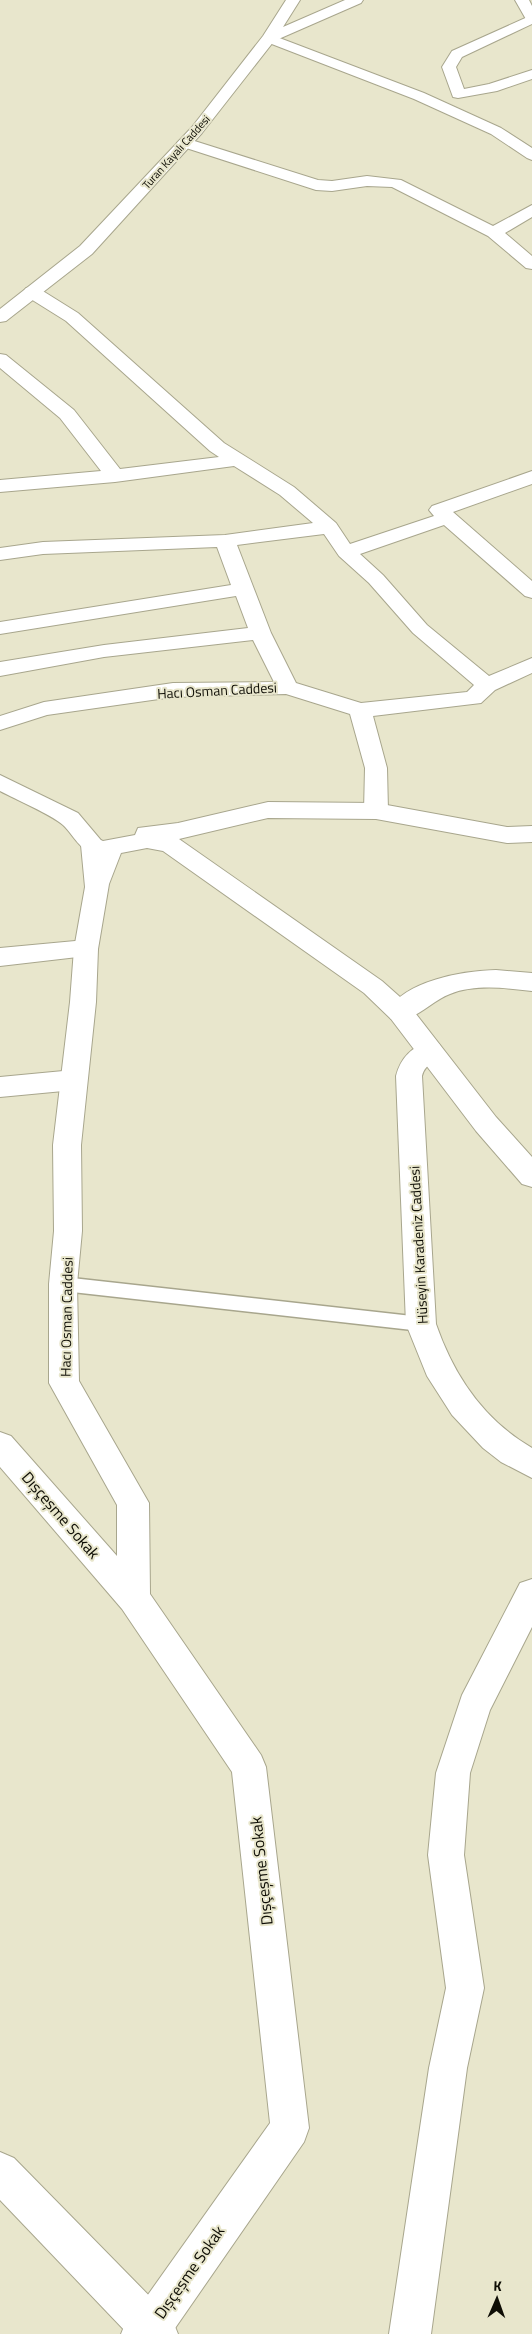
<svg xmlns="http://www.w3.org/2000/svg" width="532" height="2334" font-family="'Titillium Web',sans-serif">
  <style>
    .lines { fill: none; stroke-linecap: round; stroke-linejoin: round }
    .service-casing { stroke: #a8a68d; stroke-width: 3 }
    .minor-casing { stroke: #a8a68d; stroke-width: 2 }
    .tertiary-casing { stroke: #a8a68d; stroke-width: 2 }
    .service { fill: #fff; fill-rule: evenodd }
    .minor { fill: #fff; fill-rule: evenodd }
    .tertiary { fill: #fff; fill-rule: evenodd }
    .labels { text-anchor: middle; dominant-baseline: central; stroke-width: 4; stroke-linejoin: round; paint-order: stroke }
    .far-street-label { font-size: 11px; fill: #0e0d05; stroke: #e8e6cc }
    .street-label { font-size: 14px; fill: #0e0d05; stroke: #e8e6cc }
    .near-street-label { font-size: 16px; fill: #0e0d05; stroke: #e8e6cc }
  </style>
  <rect width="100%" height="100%" fill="#e8e6cc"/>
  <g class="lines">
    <defs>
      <path id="service" d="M63,1277L421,1317L427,1319L430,1324L427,1329L421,1331L63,1291L57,1289L54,1284L57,1279Z"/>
      <path id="minor" d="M532,15V24L462,57L456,67L464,89L489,84L532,70V79L497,91L458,98L453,97L442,67L452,51Z
        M269,34L424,93L501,128L532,148V160L527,158L491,134L414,99L264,41L262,38Z
        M185,138L318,180L332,181L367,176L401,180L493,226L532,205V217L505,233L532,256V269L526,268L488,236L392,187L367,186L332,191L316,190L180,146L177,143L180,140Z
        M32,287L38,288L78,313L224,443L294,487L336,523L350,544L434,516L429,510L432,506L532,471V484L453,512L532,581V598L525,596L444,525L360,554L383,575L427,625L489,676L532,658V673L495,690L481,703L373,716L387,768L388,811L384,816L376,819L368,816L364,811L365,768L350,714L286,694L173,697L47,715L0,730V716L44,702L173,683L274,682L253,640L104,657L0,676V662L104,645L248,628L236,596L0,634V622L231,585L217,547L43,554L0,560V548L43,542L225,535L313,523L280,495L234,466L115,482L0,492V480L101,471L60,418L0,368V354L6,355L74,410L120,469L219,457L210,451L66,321L26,296L23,292L26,288ZM324,534L339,556L369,583L413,633L474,685L467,692L361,703L296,683L271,633L237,545Z
        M0,775L78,813L105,845L101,851C81,856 76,837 63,825C52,815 15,799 0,791Z
        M86,940L95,943L98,949L95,955L0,966V948Z
        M496,970L532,973V991C506,988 475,984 450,994C430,1001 413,1025 391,1019L387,1012C405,980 463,971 496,970Z
        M430,1041L439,1044L443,1051C437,1062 425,1063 422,1076L436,1324C454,1376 484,1420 532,1448V1478L501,1462L483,1448L452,1415L427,1376L406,1324L396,1076C401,1057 412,1047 430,1041Z
        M74,1070L83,1073L87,1080L83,1087L74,1090L0,1097V1077Z
        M532,1579V1627L490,1710L470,1773L464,1855L484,1988L467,2068L431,2334H389L429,2068L446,1988L428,1855L436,1773L462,1695L520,1583Z
        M0,2152L14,2158L172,2319L178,2334H128L0,2200Z"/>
      <path id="tertiary" d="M286,0H300L283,27L345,0H363L361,3L274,41L202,133L92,254L6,321L0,322V309L80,246L192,127L263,36Z
        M515,0H529L532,6V22L527,21Z
        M268,802L376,803L507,827L532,826V842L507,843L376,819L268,818L179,839L382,981L409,1005L496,1117L532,1157V1187L522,1184L476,1131L391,1019L364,993L163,851L147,848L121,853L109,884L98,949L96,1002L81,1145L82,1231L77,1284L79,1381L149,1503L150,1594L261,1755L266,1767L309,2128L304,2142L171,2334H121L127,2319L135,2313L270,2123L232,1772L122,1609L0,1467V1432L11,1436L117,1556V1505L49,1383V1284L54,1231L53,1145L70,1002L74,949L85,887L81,845L85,839L93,837L103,841L135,835L138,828L178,823Z"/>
    </defs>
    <use href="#service" class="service-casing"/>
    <use href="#minor" class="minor-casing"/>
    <use href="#tertiary" class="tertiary-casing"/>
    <use href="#service" class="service"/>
    <use href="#minor" class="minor"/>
    <use href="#tertiary" class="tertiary"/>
  </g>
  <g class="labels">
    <g class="far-street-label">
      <text transform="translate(176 152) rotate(-48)">Turan Kayalı Caddesi</text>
    </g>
    <g class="street-label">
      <text transform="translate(217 690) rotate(-3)">Hacı Osman Caddesi</text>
      <text transform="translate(418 1245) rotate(-93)">Hüseyin Karadeniz Caddesi</text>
      <text transform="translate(66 1317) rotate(-89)">Hacı Osman Caddesi</text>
    </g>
    <g class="near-street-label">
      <text transform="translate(61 1515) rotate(49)">Dışçeşme Sokak</text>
      <text transform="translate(261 1871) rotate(-96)">Dışçeşme Sokak</text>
      <text transform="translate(189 2272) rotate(-55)">Dışçeşme Sokak</text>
    </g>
  </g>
  <g transform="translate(497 2299) rotate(2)" stroke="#e8e6cc" stroke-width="4" paint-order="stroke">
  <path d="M0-4L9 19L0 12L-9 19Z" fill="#0e0d05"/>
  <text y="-8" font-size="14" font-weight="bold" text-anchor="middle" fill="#0e0d05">K</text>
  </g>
</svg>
